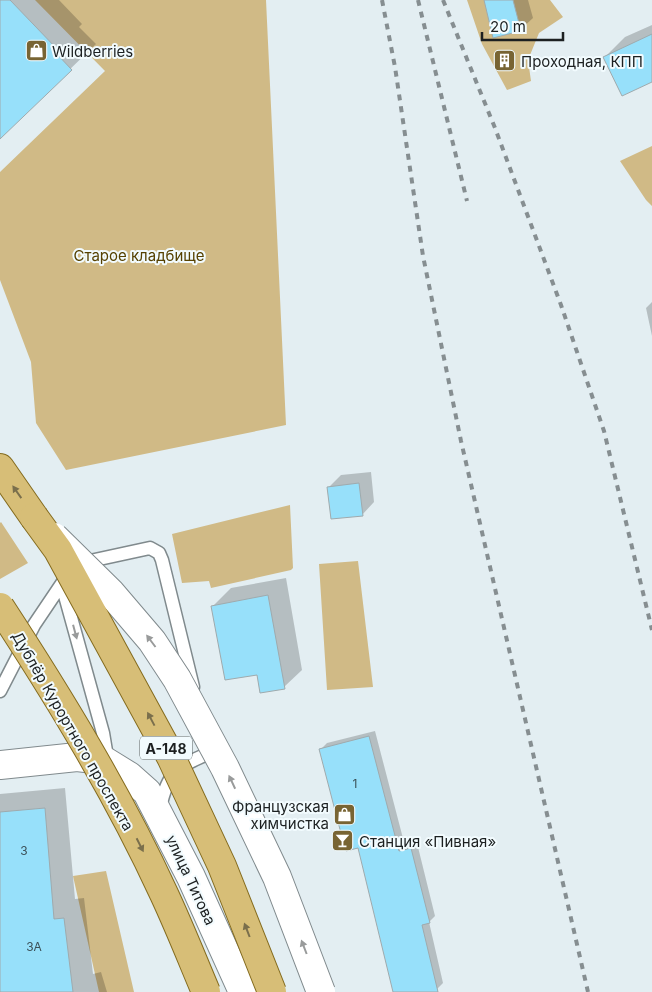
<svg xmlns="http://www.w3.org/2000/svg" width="652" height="992" font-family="Inter,sans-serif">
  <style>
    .green { fill: #d0ba86 }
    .shadow { fill: #0003 }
    .building { fill: #97e0fa; stroke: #9faaad }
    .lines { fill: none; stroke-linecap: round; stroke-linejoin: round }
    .lane-casing { stroke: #808a8d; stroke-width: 15 }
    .secondary-casing { stroke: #808a8d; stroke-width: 30 }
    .primary-casing { stroke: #846b1e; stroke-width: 30 }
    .lane { stroke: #fff; stroke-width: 12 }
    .secondary { stroke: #fff; stroke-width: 28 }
    .primary { stroke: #d7be77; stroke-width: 28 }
    .rail { stroke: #868e91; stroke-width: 4; stroke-dasharray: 6 6; stroke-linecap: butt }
    .secondary-bridge-casing { stroke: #808a8d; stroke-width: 30; stroke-linecap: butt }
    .primary-bridge-casing { stroke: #846b1e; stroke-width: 30; stroke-linecap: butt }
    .secondary-bridge { stroke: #fff; stroke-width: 28 }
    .primary-bridge { stroke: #d7be77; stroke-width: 28 }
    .oneway { fill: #7a6f4c }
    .oneway2 { fill: #999b9b }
    .labels { text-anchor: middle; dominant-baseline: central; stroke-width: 4; stroke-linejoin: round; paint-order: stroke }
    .number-label { font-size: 12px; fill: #3b5057 }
    .shield { fill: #f2fbfe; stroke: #5c6263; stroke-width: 1 }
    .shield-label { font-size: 14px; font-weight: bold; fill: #1c2021 }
    .poi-label { font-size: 15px; fill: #1c2021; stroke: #f2fbfe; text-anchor: start }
    .park-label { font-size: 15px; fill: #564101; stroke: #f2fbfe }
    .street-label { font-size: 15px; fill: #1c2021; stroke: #f2fbfe }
  </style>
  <rect width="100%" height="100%" fill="#e3eef2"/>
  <path class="green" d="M35,0H266L286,425L66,470L36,423L31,362L0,280V172L105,71Z
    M467,0H550L563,17L539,33L528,60L531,81L507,90L482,44Z
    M652,146V206L646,200L620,161Z
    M290,505L293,568L291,570L211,588L209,581L182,583L172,534Z
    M1,522L28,563L0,579V523Z
    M358,561L373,687L327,690L319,564Z
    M106,871L134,992H99L73,876Z"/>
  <path class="shadow" d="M0,0H59L82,24L79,27L96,44L0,137Z
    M486,0H528L533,18L520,30Z
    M652,25V80L605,57L625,37Z
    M652,302V336L646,308Z
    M371,472L374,502L362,515L329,487L341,475Z
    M286,578L302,670L284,687L258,673L213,606L231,588Z
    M375,731L405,846L417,843L435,916L429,922L443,983L437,989L425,992H394L359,846L321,749L327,743Z
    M65,788L75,899L84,898L93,974L101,972L107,992H0V794Z"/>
  <path class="building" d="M0,0H10L58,50L55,52L72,70L0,139Z
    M484,0H513L521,31L493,38Z
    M652,34V82L622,96L603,57Z
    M359,483L363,516L331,519L327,487Z
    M268,595L285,689L260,693L257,675L225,680L211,606Z
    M369,736L399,851L411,848L430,923L422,925L438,992H393L358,848L346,851L343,841L319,749Z
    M45,808L54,919L64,918L73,992H0V812Z"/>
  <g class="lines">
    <defs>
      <path id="lane" d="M62,585L103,733L108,763
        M0,691L34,625L67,576L81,565L90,561L150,548L159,553L162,560L193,687
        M160,808C168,769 180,766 214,751L213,749"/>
      <path id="secondary" d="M0,765L77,757L103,760L129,776L147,792L191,877L243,992"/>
      <path id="primary" d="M0,468L34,517"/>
    </defs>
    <use href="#lane" class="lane-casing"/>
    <use href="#secondary" class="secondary-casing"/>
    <use href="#primary" class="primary-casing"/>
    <use href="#lane" class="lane"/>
    <use href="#secondary" class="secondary"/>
    <use href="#primary" class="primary"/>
    <path class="rail" d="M382,0L395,67L423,256L461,441L588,992
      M418,0L467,201
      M443,0L495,128L561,305L604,431L652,630"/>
    <defs>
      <path id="secondary-bridge" d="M54,537L111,593L152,641L177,679L225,768L277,877L321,992"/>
      <path id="primary-bridge" d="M34,517L58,550L171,757L222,866L272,992
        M0,607C60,699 118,794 164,894C179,926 192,959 206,992"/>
    </defs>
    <use href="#secondary-bridge" class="secondary-bridge-casing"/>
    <use href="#primary-bridge" class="primary-bridge-casing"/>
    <use href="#secondary-bridge" class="secondary-bridge"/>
    <use href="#primary-bridge" class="primary-bridge"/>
  </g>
  <defs><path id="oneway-solid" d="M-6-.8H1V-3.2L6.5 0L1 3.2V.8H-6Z" transform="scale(1.25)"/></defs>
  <g class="oneway">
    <use href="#oneway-solid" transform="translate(17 492) rotate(-125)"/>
    <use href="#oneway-solid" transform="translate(151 719) rotate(-118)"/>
    <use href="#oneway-solid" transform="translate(140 845) rotate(63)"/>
    <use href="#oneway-solid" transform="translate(247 930) rotate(-111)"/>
  </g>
  <g class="oneway2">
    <use href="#oneway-solid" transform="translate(75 632) rotate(75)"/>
    <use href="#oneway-solid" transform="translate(151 641) rotate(-127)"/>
    <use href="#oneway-solid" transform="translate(232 782) rotate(-115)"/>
    <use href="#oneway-solid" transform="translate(304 947) rotate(-111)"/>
  </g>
  <defs>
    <symbol id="shop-square" viewBox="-11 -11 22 22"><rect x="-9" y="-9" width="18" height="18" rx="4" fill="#786433" stroke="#f2fbfe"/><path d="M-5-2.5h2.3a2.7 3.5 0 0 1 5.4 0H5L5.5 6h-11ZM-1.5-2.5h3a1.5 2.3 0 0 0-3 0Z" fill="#fff"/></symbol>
    <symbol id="building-square" viewBox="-11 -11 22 22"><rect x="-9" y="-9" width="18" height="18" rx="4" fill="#786433" stroke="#f2fbfe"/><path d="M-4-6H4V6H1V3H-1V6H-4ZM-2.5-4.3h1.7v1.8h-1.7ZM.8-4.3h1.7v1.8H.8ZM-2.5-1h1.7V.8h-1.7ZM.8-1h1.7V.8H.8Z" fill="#fff"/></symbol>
    <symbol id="bar-square" viewBox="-11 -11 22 22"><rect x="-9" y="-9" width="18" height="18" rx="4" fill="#786433" stroke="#f2fbfe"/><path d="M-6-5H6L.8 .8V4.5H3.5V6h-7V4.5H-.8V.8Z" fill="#fff"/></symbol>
  </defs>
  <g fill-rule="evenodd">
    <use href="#shop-square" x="24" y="38" width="25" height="25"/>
    <use href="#building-square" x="492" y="48" width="25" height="25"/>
    <use href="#shop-square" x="332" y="802" width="25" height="25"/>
    <use href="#bar-square" x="330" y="828" width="25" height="25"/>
  </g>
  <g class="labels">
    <g class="number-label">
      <text x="355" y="783">1</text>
      <text x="24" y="850">3</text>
      <text x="34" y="946">3А</text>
    </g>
    <rect class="shield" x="140" y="736.5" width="52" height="23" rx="4"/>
    <g class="shield-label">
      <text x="166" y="748">А-148</text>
    </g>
    <g class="poi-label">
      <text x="52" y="51">Wildberries</text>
      <text x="521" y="61">Проходная, КПП</text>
      <text x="329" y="806" text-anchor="end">Французская<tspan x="329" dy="17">химчистка</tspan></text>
      <text x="359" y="841">Станция «Пивная»</text>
    </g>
    <g class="park-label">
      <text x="139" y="255">Старое кладбище</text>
    </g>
    <g class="street-label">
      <text transform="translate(73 731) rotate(60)">Дублёр Курортного проспекта</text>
      <text transform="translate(191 880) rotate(65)">улица Титова</text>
    </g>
  </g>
  <path d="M482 32v8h81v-8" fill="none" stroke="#1c2021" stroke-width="2.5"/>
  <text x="490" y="32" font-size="15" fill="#1c2021" stroke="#f2fbfe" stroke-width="4" paint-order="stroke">20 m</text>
</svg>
